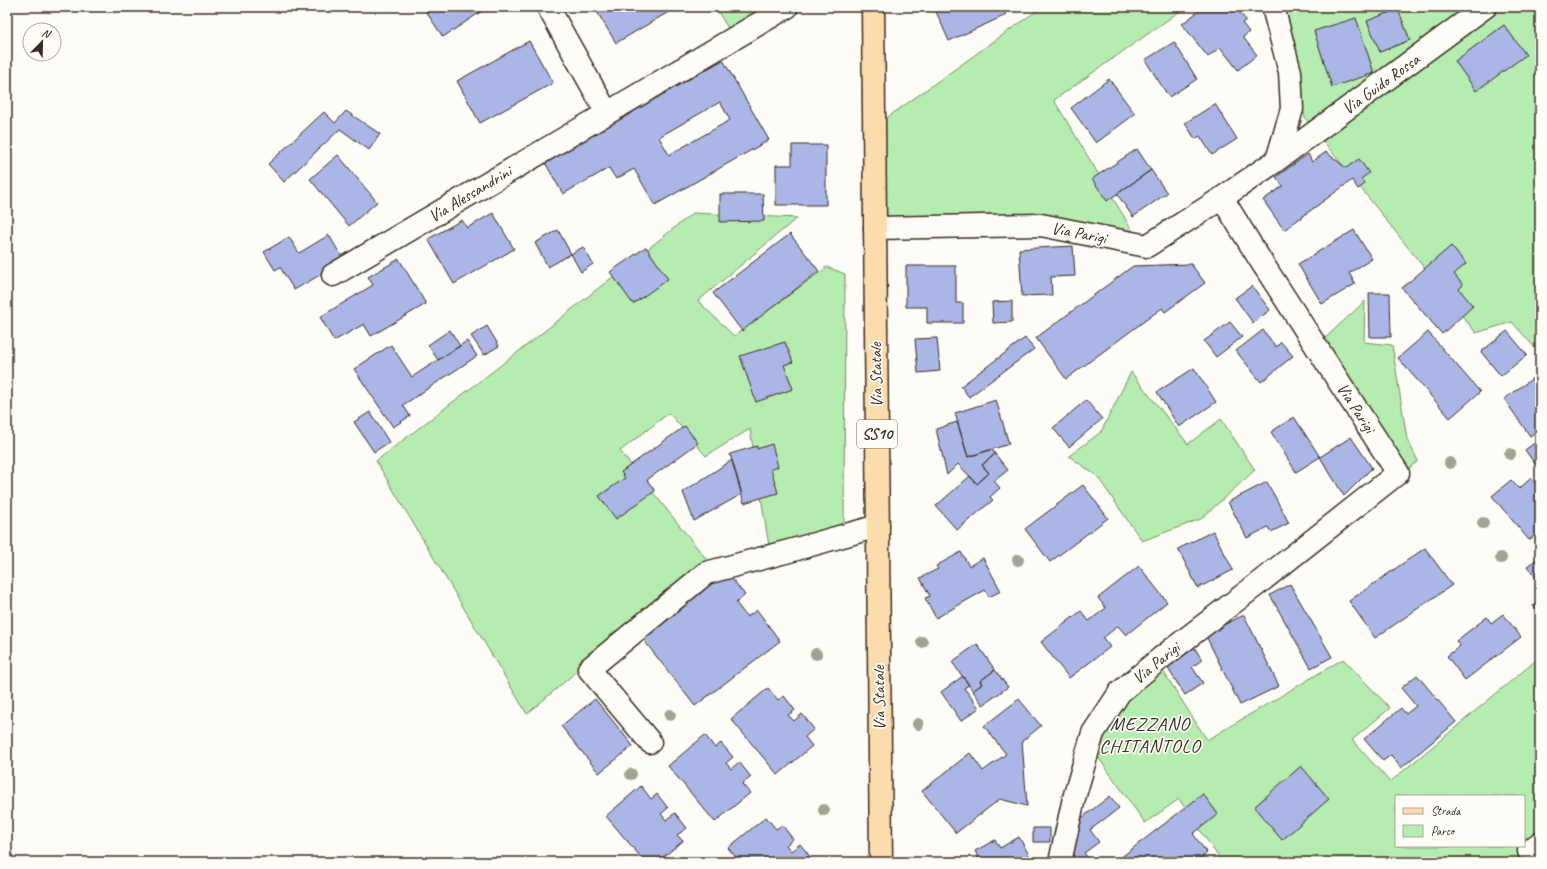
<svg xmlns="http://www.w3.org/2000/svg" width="1547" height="869" font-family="Caveat,sans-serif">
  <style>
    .green { fill: #b5ecaf; stroke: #788b66; fill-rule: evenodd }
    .building { fill: #a9b6e6; stroke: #3b2a1e; fill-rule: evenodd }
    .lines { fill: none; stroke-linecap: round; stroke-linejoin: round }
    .street-casing { stroke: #3b2a1e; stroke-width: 25 }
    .primary-casing { stroke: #3b2a1e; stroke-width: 25 }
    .street { stroke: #fdfcf7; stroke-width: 22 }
    .primary { stroke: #fcdcac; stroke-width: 22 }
    .tree { fill: #a3a393 }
    .labels { text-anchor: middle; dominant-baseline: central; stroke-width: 3.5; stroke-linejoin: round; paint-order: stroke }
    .shield { fill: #fdfcf7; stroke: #75695f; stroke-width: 1 }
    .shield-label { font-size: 16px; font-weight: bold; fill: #3b2a1e }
    .street-label { font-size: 17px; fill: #3b2a1e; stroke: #fdfcf7 }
    .quarter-label { font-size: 19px; letter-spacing: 1px; fill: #3b2a1e; stroke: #fdfcf7 }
  </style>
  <rect width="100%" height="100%" fill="#fdfcf7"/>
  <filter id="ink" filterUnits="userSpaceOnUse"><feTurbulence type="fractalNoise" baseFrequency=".025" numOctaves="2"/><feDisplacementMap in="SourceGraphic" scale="8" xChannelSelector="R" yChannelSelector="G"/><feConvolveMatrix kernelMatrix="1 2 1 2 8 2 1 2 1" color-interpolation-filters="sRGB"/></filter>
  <g filter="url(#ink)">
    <path class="green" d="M715,7H785L734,38Z
      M1042,7H1186L1054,100L1135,235L883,220L885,119Z
      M1282,7H1540V350H1537L1512,322L1476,333L1305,118Z
      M693,213L797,218L698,301L734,336L827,267L845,274L844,527L769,546L750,429L706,456L669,413L620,451L707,560L527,714L376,461L527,345Z
      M1365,301L1364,342L1392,345L1407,439L1418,461L1403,473L1320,343Z
      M1131,372L1188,444L1221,419L1255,470L1201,519L1142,541L1097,476L1069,456L1101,432Z
      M1540,657V862H1222L1179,799L1145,823L1096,754L1125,696L1161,668L1207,740L1343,659L1390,708L1352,740L1390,782ZM1396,796H1524V846H1396Z"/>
    <path class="building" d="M423,7H488L443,37Z
      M594,7H677L616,43Z
      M934,7H1003L1006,15L949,41Z
      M1204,7H1245L1239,12L1246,20L1242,23L1249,32L1243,37L1257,55L1238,70L1220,47L1208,57L1182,24Z
      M1398,9L1410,40L1380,52L1367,21Z
      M1356,18L1374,73L1332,87L1314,31Z
      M1504,25L1526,55L1476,91L1455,61Z
      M529,41L553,83L480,123L457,81Z
      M1174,42L1197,79L1169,97L1145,60Z
      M723,60L769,140L655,205L634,169L616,179L609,168L563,194L544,161ZM720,102L730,120L669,155L659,137Z
      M1109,79L1135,114L1096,143L1071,108Z
      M1215,104L1237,139L1212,155L1200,136L1195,139L1185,123Z
      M346,111L380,134L369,150L340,129L284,182L268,164L324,112L335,123Z
      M792,145H826V205H776V165H792Z
      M1137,149L1151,170L1107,201L1092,179Z
      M1326,152L1346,168L1359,159L1369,173L1361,179L1365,184L1358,189L1352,180L1284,230L1263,200L1283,186L1276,177L1308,154L1312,162Z
      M338,155L377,202L349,226L310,179Z
      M1151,170L1167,193L1133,217L1117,194Z
      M720,194H763L764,221L720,222Z
      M493,213L514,249L454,284L428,239L462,220L467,228Z
      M558,230L571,254L548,267L535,243Z
      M1354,230L1372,259L1349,273L1355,284L1322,304L1298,264Z
      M790,234L819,271L742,331L713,293Z
      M329,235L344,261L294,290L280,267L275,270L264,252L289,237L299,253Z
      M1073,246L1075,276L1051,277L1052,295L1022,296L1019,249Z
      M1451,246L1466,264L1454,274L1463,285L1459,289L1473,306L1442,334L1402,288Z
      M583,247L593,264L581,272L571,254Z
      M646,247L668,279L633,304L610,272Z
      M399,259L426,304L371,336L364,324L334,341L320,317L373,285L368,277Z
      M1191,264L1205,283L1165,312L1162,308L1066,379L1036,338L1133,266Z
      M906,266H956V303H963V323H927V307H906Z
      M1252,286L1270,310L1253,323L1235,298Z
      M1369,293H1390L1391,337H1370Z
      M1012,301V322L993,323L992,302Z
      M1230,322L1242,337L1216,357L1204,341Z
      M487,326L499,346L484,355L471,336Z
      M450,330L460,346L438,360L428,345Z
      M1263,330L1276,347L1281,342L1293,356L1261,382L1236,351Z
      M1507,331L1527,355L1501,376L1481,352Z
      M1428,332L1480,392L1450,418L1398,358Z
      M937,338L940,371L918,373L915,339Z
      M1025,338L1034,349L969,397L961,386Z
      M467,341L477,356L403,405L410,416L393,427L354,369L391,345L412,377Z
      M785,342L793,362L784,365L793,389L756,402L740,356Z
      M1194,368L1216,402L1179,427L1157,392Z
      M1540,373V429L1530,436L1504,399Z
      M996,400L1009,444L968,457L955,413Z
      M1086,400L1102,419L1069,447L1053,428Z
      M370,412L389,442L374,452L354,422Z
      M1294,417L1320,457L1296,472L1271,432Z
      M957,422L968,457L992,449L995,454L982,465L989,473L977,484L958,464L947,475L936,429Z
      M685,426L698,443L647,480L655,491L616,519L599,496L625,478L621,472Z
      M1351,437L1372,468L1344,496L1320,457Z
      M1540,439V471L1525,450Z
      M772,444L778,467L771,469L778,493L744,503L730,454L757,446V449Z
      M995,454L1008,470L994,481L1000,488L990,497L993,500L957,530L936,506L970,476L977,484L989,473L982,465Z
      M732,460L742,494L694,521L683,492Z
      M1531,478L1540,489V531L1529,540L1492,496L1511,480L1519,489Z
      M1267,482L1289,523L1271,532L1268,527L1247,538L1228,502Z
      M1083,485L1108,518L1050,562L1025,529Z
      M1213,531L1233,570L1198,588L1178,549Z
      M1425,548L1452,585L1375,638L1349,601Z
      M961,552L969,566L983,558L1001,591L989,597L985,590L936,618L925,598L930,596L920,578L938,569L936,566Z
      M1540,557V583L1527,566Z
      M1139,566L1167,602L1126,635L1118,626L1103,638L1110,647L1069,678L1041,642L1081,611L1089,621L1106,608L1098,598Z
      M726,571L745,595L736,603L747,617L757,610L780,641L695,706L639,634Z
      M1290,584L1332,657L1311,668L1270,595Z
      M1540,600V615L1533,606Z
      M1503,614L1521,637L1465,680L1447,656L1460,646L1456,641L1487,617L1491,623Z
      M1244,615L1279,686L1240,705L1205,634Z
      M977,644L995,670L980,681L982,684L973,691L952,662Z
      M1193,645L1202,660L1192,667L1203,683L1185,695L1165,664Z
      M995,670L1008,687L983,705L973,691L982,684L980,681Z
      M1417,675L1456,722L1401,768L1391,755L1383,761L1364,739L1401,708L1406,714L1416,706L1401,688Z
      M963,676L969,685L964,688L979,708L961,721L941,692Z
      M768,688L778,700L784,696L795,710L788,715L794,721L802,714L814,729L805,737L812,746L778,775L731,719Z
      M595,699L633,746L599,773L561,726Z
      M1019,699L1041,726L1022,741L1027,806L1000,799L956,833L922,791L970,753L983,771L1006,754L984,726Z
      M705,735L715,748L721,743L733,757L726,763L731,769L739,762L751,777L742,784L750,793L715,822L668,766Z
      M1301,766L1329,799L1282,840L1254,807Z
      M641,786L651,799L657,794L668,808L661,814L666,820L675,813L687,828L677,835L683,841L657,862H645L606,816Z
      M1203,794L1218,814L1193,834L1207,853L1196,862H1115Z
      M1110,796L1119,808L1090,830L1099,842L1084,853L1091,862H1069L1074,824Z
      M766,817L776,829L782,825L793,839L786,845L791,851L800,844L812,859L808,862H740L728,848Z
      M1033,828H1050V842H1033Z
      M1019,837L1033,862H981L975,851L995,840L1000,848Z
      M915,860L958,862H915Z"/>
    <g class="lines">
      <defs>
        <path id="street" d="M548,7L607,113
          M1277,160L1485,7
          M1222,198L1277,160L1292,109L1290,72L1273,7
          M875,228L1041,225L1147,246L1222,198L1259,258L1398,473L1255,586L1161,658L1120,692L1093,733L1074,798L1060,862
          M333,275L787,7
          M650,742L589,669L706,573L793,550L878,526
          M1529,851L1540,843"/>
        <path id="primary" d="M873,7L881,862"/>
      </defs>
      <use href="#street" class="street-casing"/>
      <use href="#primary" class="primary-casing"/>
      <use href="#street" class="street"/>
      <use href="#primary" class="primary"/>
    </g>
    <g class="tree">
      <circle cx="1510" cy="454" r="6"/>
      <circle cx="1450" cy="463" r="6"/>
      <circle cx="1483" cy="523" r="6"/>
      <circle cx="1501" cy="558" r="6"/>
      <circle cx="1018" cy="560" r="6"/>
      <circle cx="922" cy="642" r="6"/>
      <circle cx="816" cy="654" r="6"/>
      <circle cx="670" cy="715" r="6"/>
      <circle cx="918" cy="724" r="6"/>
      <circle cx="631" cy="774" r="6"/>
      <circle cx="824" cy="810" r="6"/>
    </g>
  </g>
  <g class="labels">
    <rect class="shield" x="857" y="420" width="40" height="28" rx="3"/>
    <g class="shield-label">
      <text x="877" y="434">SS10</text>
    </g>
    <g class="street-label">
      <text transform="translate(1381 84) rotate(-36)">Via Guido Rossa</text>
      <text transform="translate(470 194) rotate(-31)">Via Alessandrini</text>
      <text transform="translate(1079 233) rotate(11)">Via Parigi</text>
      <text transform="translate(876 375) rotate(-91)">Via Statale</text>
      <text transform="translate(1356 408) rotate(57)">Via Parigi</text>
      <text transform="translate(1156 663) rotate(-39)">Via Parigi</text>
      <text transform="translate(879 698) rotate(-91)">Via Statale</text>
    </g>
    <g class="quarter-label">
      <text x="1150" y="724">MEZZANO<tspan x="1150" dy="22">CHITANTOLO</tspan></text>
    </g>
  </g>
  <rect width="1547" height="869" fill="none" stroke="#fdfcf7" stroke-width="24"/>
  <rect x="12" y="12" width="1523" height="845" fill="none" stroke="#3b2a1e" stroke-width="1.5" filter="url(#ink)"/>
  <rect x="1395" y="795" width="130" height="52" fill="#fdfcf7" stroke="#afa8a0"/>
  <rect x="1403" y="808" width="20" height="6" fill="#fcdcac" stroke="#afa8a0"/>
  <text x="1431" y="815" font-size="12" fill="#3b2a1e">Strada</text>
  <rect x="1403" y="825" width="20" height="12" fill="#b5ecaf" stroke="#afa8a0"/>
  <text x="1431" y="835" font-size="12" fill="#3b2a1e">Parco</text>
  <g transform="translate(42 42) rotate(23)"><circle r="19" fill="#fdfcf7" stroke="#afa8a0"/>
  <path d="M0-3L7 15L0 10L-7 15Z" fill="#3b2a1e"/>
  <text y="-6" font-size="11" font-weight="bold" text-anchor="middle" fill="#3b2a1e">N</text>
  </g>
</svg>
